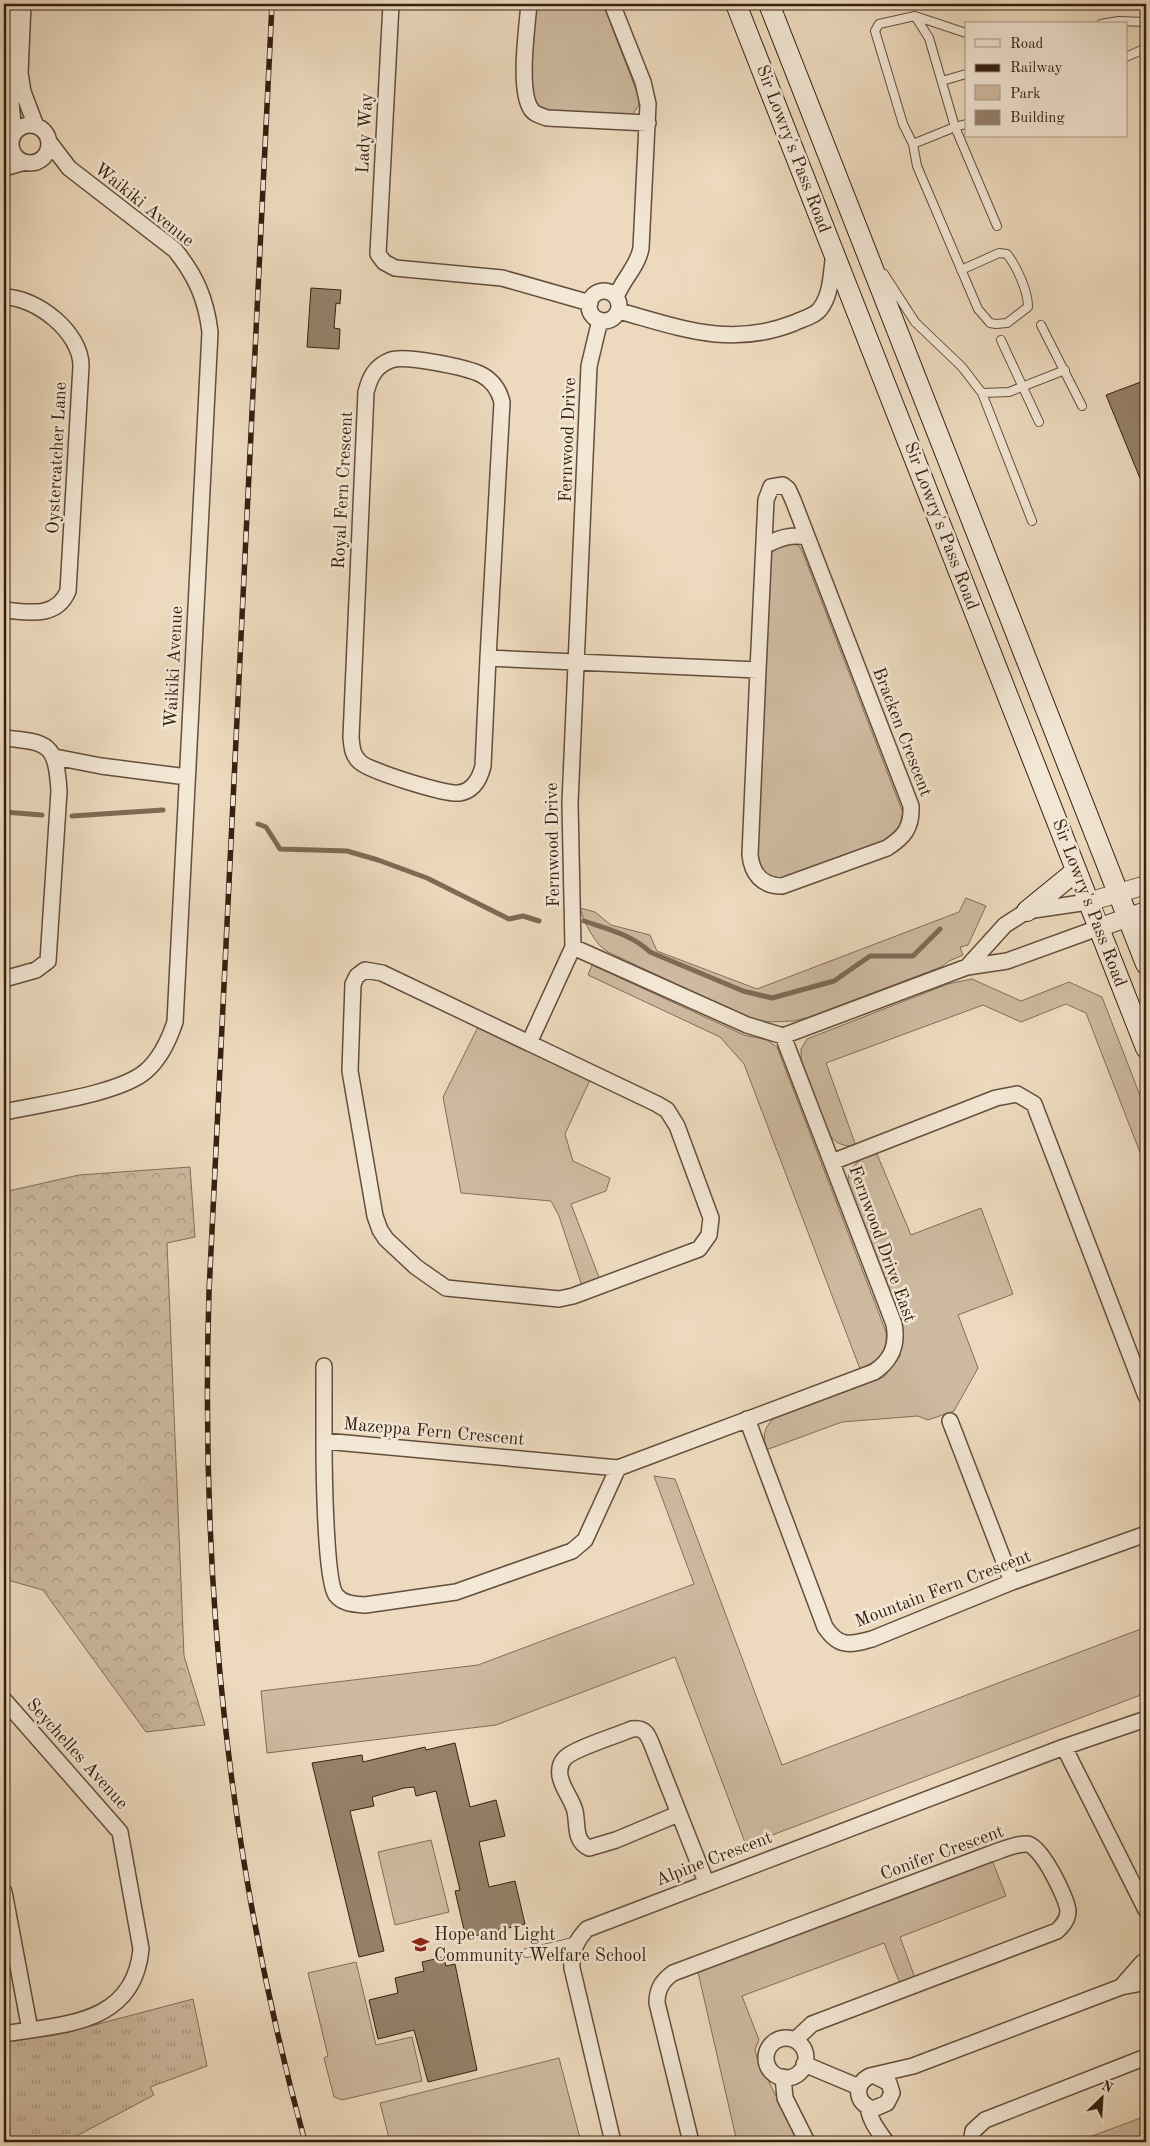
<svg xmlns="http://www.w3.org/2000/svg" width="1150" height="2146" font-family="'Old Standard TT',serif">
  <style>
    .grass { fill: url(#grass-tufts); stroke: #826d58 }
    .forest { fill: url(#forest-crowns); stroke: #826d58 }
    .park { fill: #cebaa0; stroke: #826d58 }
    .lines { fill: none; stroke-linecap: round; stroke-linejoin: round }
    .stream { stroke: #7f6a55; stroke-width: 5 }
    .building { fill: #95816a; stroke: #362010 }
    .service-casing { stroke: #644e3c; stroke-width: 10 }
    .minor-casing { stroke: #644e3c; stroke-width: 18 }
    .tertiary-casing { stroke: #644e3c; stroke-width: 20 }
    .secondary-casing { stroke: #362010; stroke-width: 22 }
    .service { stroke: #f3e7d5; stroke-width: 8 }
    .minor { stroke: #f3e7d5; stroke-width: 15 }
    .tertiary { stroke: #f3e7d5; stroke-width: 18 }
    .secondary { stroke: #f3e7d5; stroke-width: 20 }
    .rail-casing { stroke: #362010; stroke-width: 5.5 }
    .rail { stroke: #f3e7d5; stroke-width: 4; stroke-dasharray: 11; stroke-linecap: butt }
    .labels { text-anchor: middle; dominant-baseline: central; stroke-width: 5; stroke-linejoin: round; paint-order: stroke }
    .street-label { font-size: 18px; fill: #362010; stroke: #f3e7d5 }
    .poi-label { font-size: 18px; fill: #362010; stroke: #f3e7d5; text-anchor: start }
  </style>
  <defs>
    <pattern id="grass-tufts" width="24" height="20" patternUnits="userSpaceOnUse" patternTransform="scale(1.25)"><rect width="24" height="20" fill="#cebaa0"/><path d="M3 7l-1-3M5 7V3M7 7l1-3M15 17l-1-3M17 17v-4M19 17l1-3" fill="none" stroke="#a89781"/></pattern>
    <pattern id="forest-crowns" width="20" height="18" patternUnits="userSpaceOnUse" patternTransform="scale(1.25)"><rect width="20" height="18" fill="#cebaa0"/><path d="M2 6a3 3 0 1 1 6 0M12 15a3 3 0 1 1 6 0" fill="none" stroke="#a89781"/></pattern>
  </defs>
  <rect width="100%" height="100%" fill="#eddabe"/>
  <filter id="stains"><feTurbulence type="fractalNoise" baseFrequency=".004" numOctaves="4"/><feColorMatrix values="0 0 0 0 .2 0 0 0 0 .09 0 0 0 0 .02 0 0 0 .5 -.17"/></filter>
  <radialGradient id="worn" r=".72"><stop offset=".6" stop-color="#630" stop-opacity="0"/><stop offset="1" stop-color="#630" stop-opacity=".3"/></radialGradient>
  <path class="grass" d="M193,1999L207,2066L150,2087L154,2095L65,2142H4V2042L87,2027Z"/>
  <path class="forest" d="M190,1167L195,1237L167,1243L184,1656L205,1725L146,1732L43,1590L4,1579V1192L79,1175Z"/>
  <path class="park" d="M534,4H603L638,95L639,105L633,114L627,116L548,113L537,107L530,94Z
    M791,541L800,547L803,553L903,813L898,830L888,840L783,879C766,877 762,871 755,856L770,557L774,546Z
    M966,898L986,906L968,945L960,947L963,955L949,961L941,967L809,1017L794,1021L768,1022L747,1017L608,952C595,945 584,922 580,908L595,912L611,925L650,935L657,951L757,989L959,912Z
    M592,965L744,1035L767,1040L777,1047L886,1332C888,1353 877,1361 860,1369L744,1064L720,1037L588,975Z
    M972,979L1021,1001L1069,982L1102,997L1146,1111V1168L1086,1013L1066,1004L1021,1022L983,1005L826,1063L856,1146C843,1147 835,1143 828,1133L801,1059V1049L807,1039L948,984Z
    M478,1027L590,1080L565,1134L573,1161L610,1178L606,1191L571,1204L600,1280L582,1286L559,1216L551,1201L461,1193L443,1097Z
    M876,1152L911,1235L981,1208L1013,1294L958,1315L978,1368L954,1411L928,1420L918,1416L842,1422L766,1450C763,1437 763,1429 773,1419L884,1377L900,1356L902,1330L848,1185C847,1165 860,1159 876,1152Z
    M654,1476L675,1479L782,1765L1146,1627V1693L746,1845L675,1657L496,1725L267,1753L261,1691L478,1665L694,1584Z
    M431,1840L449,1912L395,1925L378,1852Z
    M992,1860L1006,1896L900,1937L915,1978L900,1984L884,1943L742,1996L759,2040L755,2049L757,2058L799,2142H737L698,1972Z
    M356,1962L376,2045L412,2037L422,2081L342,2100L334,2097L324,2058L328,2056L308,1973Z
    M559,2058L581,2142H390L380,2103Z
    M1146,2116V2142H1076Z"/>
  <g class="lines">
    <path class="stream" d="M4,812L42,815
      M72,816L163,810
      M258,824L266,827L280,849L347,851L378,860L427,878L509,919L523,916L539,921
      M584,921C607,929 633,935 650,952L743,991L772,998L834,981L870,956H913L940,929"/>
  </g>
  <path class="building" d="M311,288L341,290L340,304L336,303L334,328L340,329L339,349L307,347Z
    M1146,380V493L1106,395Z
    M455,1743L470,1807L496,1800L505,1836L479,1842L489,1887L515,1881L525,1924L466,1938L455,1891L460,1890L436,1791L416,1796L414,1787L404,1788L372,1797L374,1806L350,1811L384,1951L359,1957L312,1763L362,1755L363,1762L425,1747L426,1750Z
    M443,1957L446,1966L455,1964L477,2070L428,2082L414,2030L378,2039L369,2000L398,1993L395,1978L424,1971L422,1962Z"/>
  <g class="lines">
    <defs>
      <path id="service" d="M915,16L966,33
        M1101,24L1119,21L1146,22
        M1126,57L1146,48
        M942,81L966,74
        M966,124L955,127L913,144L903,124L875,31L879,24L915,16L929,38L955,127L997,226
        M913,144L917,166L978,309L990,323L996,324L1007,323L1028,307C1028,291 1017,267 1007,254L999,253L961,270
        M884,274L915,322L962,367L982,393L1032,521
        M1041,325L1082,406
        M1001,340L1039,422
        M982,393L1009,392L1065,370
        M527,1953L577,1941"/>
      <path id="minor" d="M11,4L6,50L14,134
        M23,4L20,73L23,92L36,126
        M391,4L378,254L384,262L395,268L502,278L590,303
        M529,4C527,28 518,90 531,109C534,114 541,116 547,118L648,123
        M612,4L643,82L648,104L641,248C638,266 623,279 616,297
        M11 144a19 19 0 1 1 38 0a19 19 0 1 1-38 0Z
        M4,168L25,162
        M589 306a15 15 0 1 1 30 0a15 15 0 1 1-30 0Z
        M4,297C36,297 81,332 81,366L68,591C56,619 28,612 4,610
        M619,311C681,328 730,348 794,323C802,319 815,316 820,309C832,294 831,271 834,253
        M764,546C779,538 790,534 807,537
        M488,658L502,402C499,390 493,381 482,375C467,367 405,355 391,360C375,366 370,377 366,392L351,737C352,747 352,755 360,762C369,771 446,795 459,793C474,791 480,778 483,766L488,658L758,670L766,500L771,487L783,485L788,489L793,500L911,806C912,828 904,837 887,848L782,886C762,886 752,874 750,855L758,670
        M4,738C49,742 56,744 59,791L48,961L36,970L4,979
        M55,757L101,766L187,777
        M573,947L747,1025L783,1036L967,967L1007,961L1098,928
        M967,967L1005,925L1027,911L1088,902
        M529,1043L382,973L365,970L357,976L353,984L350,1071L375,1216L380,1230L386,1239L416,1267L446,1288L559,1299L573,1296L699,1249L709,1235L711,1218L677,1126L667,1110L657,1104L529,1043L573,947L570,803L589,366L600,320
        M4,1112C40,1104 120,1094 146,1071C161,1058 169,1040 175,1022L210,332C206,299 196,276 175,250L69,168L50,143
        M832,1162L996,1098L1017,1094L1034,1104L1146,1396
        M747,1419L825,1627C839,1648 850,1645 872,1639L1012,1582L1146,1534
        M950,1421L1012,1582
        M324,1441V1366
        M618,1468L585,1540L572,1551L456,1592L365,1605C354,1604 343,1604 336,1595C325,1581 324,1465 324,1441L618,1468L874,1372C892,1360 898,1345 894,1324L783,1036
        M4,1700L120,1832L141,1949C134,2025 63,2024 4,2034
        M1064,1747L1146,1910
        M678,1814L616,1840L589,1848C574,1841 578,1826 575,1811C572,1799 562,1788 560,1776C559,1769 560,1763 565,1758C573,1749 618,1735 632,1729C645,1727 648,1735 652,1745L706,1882
        M4,1892L30,2030
        M1121,1987L1143,1962
        M766 2058a20 20 0 1 1 40 0a20 20 0 1 1-40 0Z
        M804,2064L859,2087
        M875,2076L889,2083L892,2093L887,2103L873,2109C856,2104 853,2084 870,2076L913,2066L1121,1987L1137,1984L1146,1980
        M783,2077L785,2098L807,2142
        M868,2108C871,2123 878,2130 886,2142
        M613,2142L572,1968C571,1952 576,1940 587,1929L1064,1747L1146,1719
        M691,2142L657,2003C657,1989 662,1981 673,1973L990,1854C1000,1851 1016,1843 1027,1844C1041,1845 1067,1898 1068,1911C1068,1920 1062,1926 1057,1931L812,2024L795,2040
        M971,2142L973,2131L985,2120L1146,2057"/>
      <path id="tertiary" d="M1088,902L1146,885
        M1098,928L1146,911"/>
      <path id="secondary" d="M736,4L1146,1048
        M769,4L1146,964
        M1027,911L1076,871"/>
    </defs>
    <use href="#service" class="service-casing"/>
    <use href="#minor" class="minor-casing"/>
    <use href="#tertiary" class="tertiary-casing"/>
    <use href="#secondary" class="secondary-casing"/>
    <use href="#service" class="service"/>
    <use href="#minor" class="minor"/>
    <use href="#tertiary" class="tertiary"/>
    <use href="#secondary" class="secondary"/>
    <defs>
      <path id="rail" d="M272,4L209,1292C200,1582 228,1862 305,2142"/>
    </defs>
    <use href="#rail" class="rail-casing"/>
    <use href="#rail" class="rail"/>
  </g>
  <defs>
    <symbol id="school-bare" viewBox="-9 -9 18 18"><path d="M0-5L7-2L0 1L-7-2ZM-4 1L0 2.5L4 1V4Q0 6-4 4Z" fill="#8f2418" stroke="#f3e7d5" stroke-width="2.5" paint-order="stroke"/></symbol>
  </defs>
  <g fill-rule="evenodd">
    <use href="#school-bare" x="408" y="1932" width="25" height="25"/>
  </g>
  <g class="labels">
    <g class="street-label">
      <text transform="translate(365 133) rotate(-87)">Lady Way</text>
      <text transform="translate(793 149) rotate(69)">Sir Lowry's Pass Road</text>
      <text transform="translate(144 205) rotate(39)">Waikiki Avenue</text>
      <text transform="translate(568 440) rotate(-88)">Fernwood Drive</text>
      <text transform="translate(57 458) rotate(-87)">Oystercatcher Lane</text>
      <text transform="translate(343 490) rotate(-87)">Royal Fern Crescent</text>
      <text transform="translate(941 526) rotate(69)">Sir Lowry's Pass Road</text>
      <text transform="translate(174 667) rotate(-87)">Waikiki Avenue</text>
      <text transform="translate(902 732) rotate(69)">Bracken Crescent</text>
      <text transform="translate(553 845) rotate(-91)">Fernwood Drive</text>
      <text transform="translate(1089 903) rotate(69)">Sir Lowry's Pass Road</text>
      <text transform="translate(882 1244) rotate(70)">Fernwood Drive East</text>
      <text transform="translate(434 1432) rotate(5)">Mazeppa Fern Crescent</text>
      <text transform="translate(943 1589) rotate(-21)">Mountain Fern Crescent</text>
      <text transform="translate(77 1754) rotate(48)">Seychelles Avenue</text>
      <text transform="translate(942 1853) rotate(-20)">Conifer Crescent</text>
      <text transform="translate(714 1859) rotate(-21)">Alpine Crescent</text>
    </g>
    <g class="poi-label">
      <text x="434" y="1935">Hope and Light<tspan x="434" dy="21">Community Welfare School</tspan></text>
    </g>
  </g>
  <rect width="1150" height="2146" fill="none" stroke="#eddabe" stroke-width="20"/>
  <rect x="5" y="5" width="1140" height="2136" fill="none" stroke="#362010" stroke-width="2.5"/>
  <rect x="10" y="10" width="1130" height="2126" fill="none" stroke="#362010"/>
  <rect x="965" y="22" width="162" height="115" fill="#f3e7d5" stroke="#a79786"/>
  <rect x="975" y="39" width="25" height="8" fill="#f3e7d5" stroke="#a79786"/>
  <text x="1010" y="48" font-size="15" fill="#362010">Road</text>
  <rect x="975" y="64" width="25" height="8" fill="#362010" stroke="#a79786"/>
  <text x="1010" y="72" font-size="15" fill="#362010">Railway</text>
  <rect x="975" y="85" width="25" height="15" fill="#cebaa0" stroke="#a79786"/>
  <text x="1010" y="98" font-size="15" fill="#362010">Park</text>
  <rect x="975" y="110" width="25" height="15" fill="#95816a" stroke="#a79786"/>
  <text x="1010" y="122" font-size="15" fill="#362010">Building</text>
  <g transform="translate(1102 2098) rotate(25)" stroke="#f3e7d5" stroke-width="4" paint-order="stroke">
  <path d="M0-4L9 19L0 12L-9 19Z" fill="#362010"/>
  <text y="-8" font-size="14" font-weight="bold" text-anchor="middle" fill="#362010">N</text>
  </g>
  <rect width="100%" height="100%" filter="url(#stains)"/>
  <rect width="100%" height="100%" fill="url(#worn)"/>
</svg>
